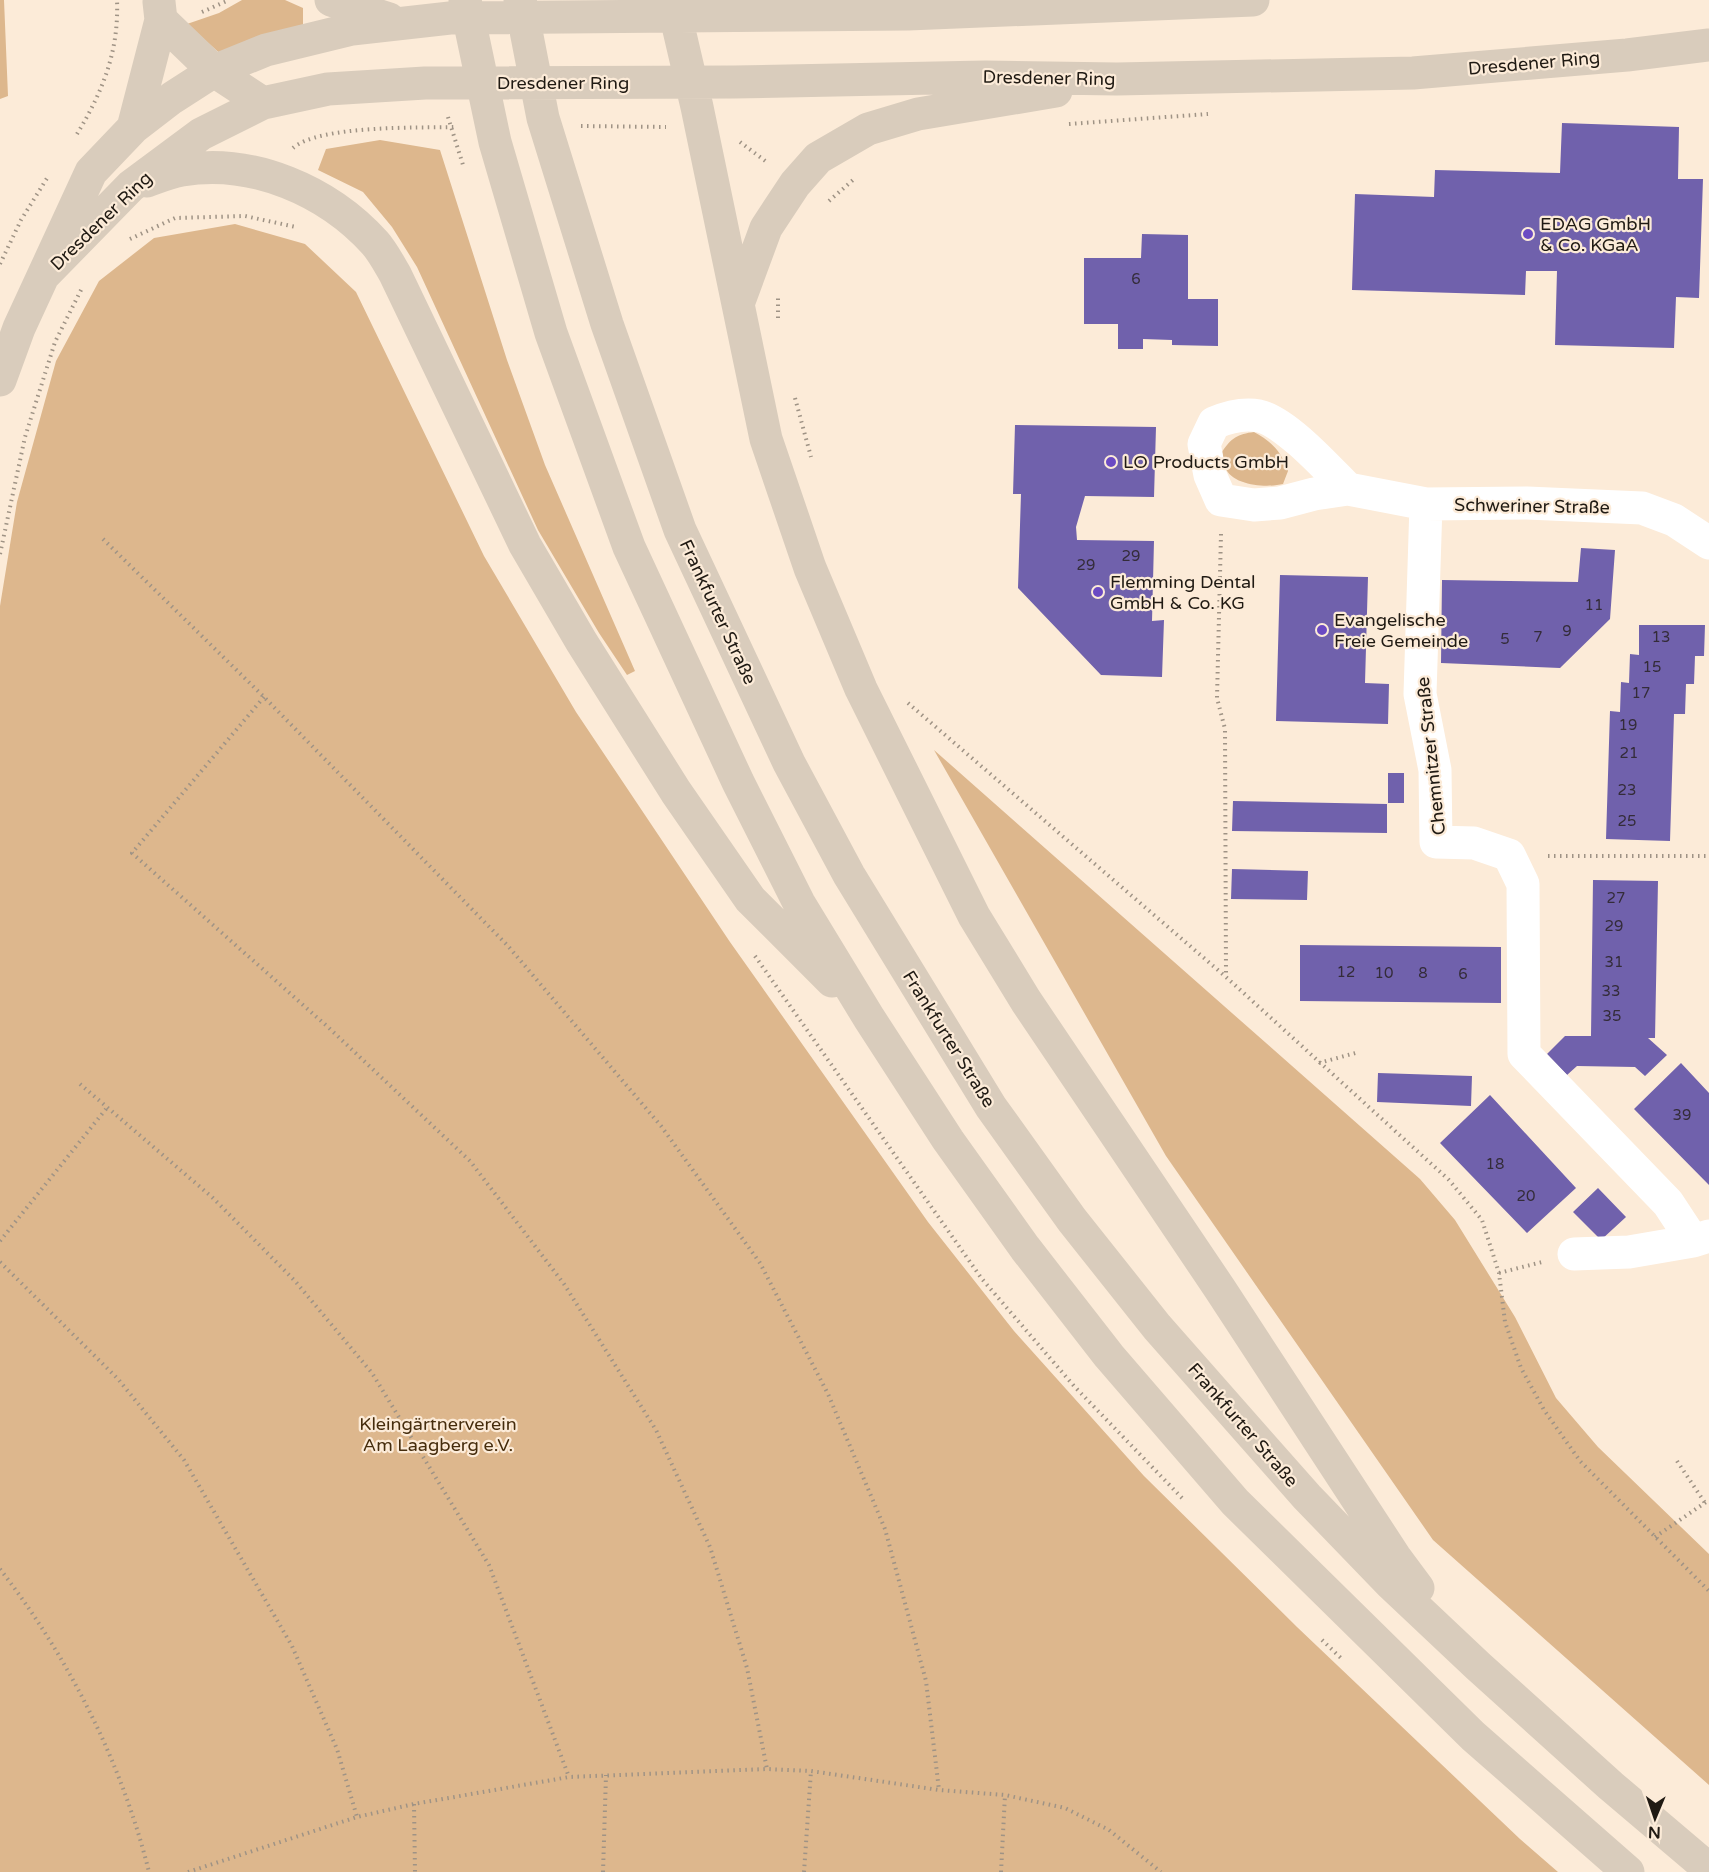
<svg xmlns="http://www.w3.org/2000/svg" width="1709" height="1872" font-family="'Varela Round',sans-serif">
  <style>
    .green { fill: #ddb78d }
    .building { fill: #7061ac }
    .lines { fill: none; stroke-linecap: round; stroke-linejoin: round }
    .path { stroke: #9f9385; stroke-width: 4; stroke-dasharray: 1.5 4.5; stroke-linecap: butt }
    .street { stroke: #fff; stroke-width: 33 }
    .secondary { stroke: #d9ccbc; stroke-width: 33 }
    .poi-dot { fill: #6b4ac3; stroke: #fcebd8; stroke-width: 2 }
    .labels { text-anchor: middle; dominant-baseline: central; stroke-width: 4.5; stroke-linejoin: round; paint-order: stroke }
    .number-label { font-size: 15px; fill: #342c39 }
    .street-label { font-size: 18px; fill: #201a13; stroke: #fcebd8 }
    .poi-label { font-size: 18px; fill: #201a13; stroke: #fcebd8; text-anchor: start }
    .park-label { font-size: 18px; fill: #452c0c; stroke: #fcebd8 }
  </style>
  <rect width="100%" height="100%" fill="#fcebd8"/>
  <path class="green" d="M0,0H4L8,96L0,99Z
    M242,0H285L303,8V30L224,57L187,24L219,13Z
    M380,140L440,150L507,360L545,465L635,671L627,675L599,633L538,530L417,267L392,227L363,192L318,170L326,149Z
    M235,224L305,244L356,292L484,556L576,712L730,942L928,1222L1014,1331L1144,1476L1297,1627L1520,1839L1558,1872H0V606L17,502L56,361L99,281L154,238Z
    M1254,432C1272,442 1281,451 1288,471L1283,484C1267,488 1232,486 1225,467C1223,463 1223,457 1222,452C1231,438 1238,434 1254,432Z
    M934,750L1420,1179L1455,1220L1515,1317L1556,1398L1598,1447L1709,1554V1785L1433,1540L1166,1156Z"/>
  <path class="building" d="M1562,123L1679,127L1678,179H1703L1699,298L1676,297L1674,348L1555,345L1557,271H1526L1525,295L1352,290L1355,194L1434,197L1435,170L1560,173Z
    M1142,234L1188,235V299H1218V346L1172,345V340L1143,339V349H1118V324H1084V258H1141Z
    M1015,425L1156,427L1154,497L1085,496L1076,527L1077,540L1154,541L1152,621L1164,620L1162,677L1101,675L1018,588L1021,494H1013Z
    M1581,548L1615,550L1610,619L1560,668L1441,663L1442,580L1578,582Z
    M1280,575L1368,577L1365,683L1389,684L1388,724L1276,721Z
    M1639,625H1705L1704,656H1695L1694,684H1686L1685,714H1674L1670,841L1606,839L1610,711L1620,712L1621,682L1629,683L1630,654L1639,655Z
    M1388,773H1404V803H1388Z
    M1233,801L1387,804V833L1232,831Z
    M1232,869L1308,871L1307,900L1231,899Z
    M1593,880L1658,881L1655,1038H1648L1667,1055L1645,1076L1635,1067L1577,1066L1567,1075L1547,1054L1565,1036H1591Z
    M1300,945L1501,947V1003L1300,1001Z
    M1681,1063L1709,1093V1185L1634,1109Z
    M1378,1073L1472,1076L1471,1106L1377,1102Z
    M1490,1095L1576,1188L1527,1233L1440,1143Z
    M1598,1188L1626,1217L1601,1240L1573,1212Z"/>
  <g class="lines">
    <path class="path" d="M202,12L229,0
      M448,117L463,165
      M1069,124L1208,114
      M581,126L666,127
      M77,134C103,91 119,51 117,0
      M740,142L768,163
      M293,148C319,125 419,128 454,127
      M829,201L853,180
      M130,239L175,218L245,216L296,227
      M0,264L21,220L49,175
      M778,318V298
      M795,398L811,457
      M1221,534L1217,698L1225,729L1226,976
      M103,539L264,697L508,946L661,1126L760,1263L828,1394L885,1529L926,1681L939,1790
      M0,554L25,437L55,342L83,286
      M264,697L132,853L329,1028L470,1161L564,1284L656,1430L710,1547L747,1668L767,1769
      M908,703L1226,977L1449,1180L1482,1220L1499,1273L1505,1322L1521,1368L1544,1410L1580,1461L1709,1591
      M1548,856H1709
      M755,956L982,1279L1074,1386L1182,1498
      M1319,1063L1359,1052
      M80,1084L213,1198L295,1281L372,1373L489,1565L569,1777
      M0,1241L106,1109
      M0,1262L118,1379L184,1460L292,1646L337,1749L357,1817
      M1499,1273L1542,1262
      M1677,1461L1705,1503
      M1655,1537L1709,1500
      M0,1569C69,1658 122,1763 149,1872
      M1322,1640L1343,1660
      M414,1804L415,1872
      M188,1872L357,1817L414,1804L569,1777L767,1769L811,1771L939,1790L1005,1795L1065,1808L1109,1830L1161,1872
      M603,1872L606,1775
      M804,1872L811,1771
      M1001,1872L1005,1795"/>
    <path class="street" d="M1348,489C1328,469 1286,422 1259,416C1243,413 1228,417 1214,423L1204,444L1210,475L1221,500L1254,505L1280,503L1314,494L1348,489L1426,504L1527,503L1642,508L1674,520L1709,543
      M1426,504L1420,694L1435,770L1436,842L1474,843L1509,855L1523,884L1524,1054L1668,1203L1693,1241L1709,1236
      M1574,1254L1629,1252L1693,1241"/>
    <path class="secondary" d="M331,0L389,19
      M465,0L495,142L551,333L629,547L738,782L799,903L869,1018L948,1140L1025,1248L1109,1356L1235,1502L1473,1736L1628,1872
      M520,0L543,118L607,324L680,530L789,763L849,875L991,1107L1072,1220L1157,1327L1307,1497L1391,1584L1478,1666L1611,1786L1709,1869
      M672,0L697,107L766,439L810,568L861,689L974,916L1026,1001L1220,1289L1395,1557L1418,1588
      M161,20L214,71L263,103
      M133,128L161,20L159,2
      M147,181C158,177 170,172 182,170C253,158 328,191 375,243C383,252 389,264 395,274L525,545L581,641L676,792L750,899L832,981
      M44,275L131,186L201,134L263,103L328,89L425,83L734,82L985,77L1117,79L1413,73L1627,55L1709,45
      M738,304L766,228L795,184L818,158L868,129L918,114L1056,91
      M0,380L19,328L91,172L133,128L172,98L214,71L266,50L352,29L450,18L908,14L1253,0"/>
  </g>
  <g class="poi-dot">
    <circle cx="1528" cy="234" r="6"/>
    <circle cx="1111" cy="462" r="6"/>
    <circle cx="1098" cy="592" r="6"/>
    <circle cx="1322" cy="630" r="6"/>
  </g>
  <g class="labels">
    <g class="number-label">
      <text x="1136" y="279">6</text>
      <text x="1131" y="556">29</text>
      <text x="1086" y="565">29</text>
      <text x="1594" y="605">11</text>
      <text x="1567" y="631">9</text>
      <text x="1538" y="637">7</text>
      <text x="1661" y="637">13</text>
      <text x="1505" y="639">5</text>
      <text x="1652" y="667">15</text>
      <text x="1641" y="693">17</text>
      <text x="1628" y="725">19</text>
      <text x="1629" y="753">21</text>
      <text x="1627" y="790">23</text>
      <text x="1627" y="821">25</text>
      <text x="1616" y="898">27</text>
      <text x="1614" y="926">29</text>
      <text x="1614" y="962">31</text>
      <text x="1346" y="972">12</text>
      <text x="1384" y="973">10</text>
      <text x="1423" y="973">8</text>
      <text x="1463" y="974">6</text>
      <text x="1611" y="991">33</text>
      <text x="1612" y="1016">35</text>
      <text x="1682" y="1115">39</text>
      <text x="1495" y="1164">18</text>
      <text x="1526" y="1196">20</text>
    </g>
    <g class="street-label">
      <text transform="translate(1534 63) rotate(-5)">Dresdener Ring</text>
      <text transform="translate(1049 78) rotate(1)">Dresdener Ring</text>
      <text x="563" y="83">Dresdener Ring</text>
      <text transform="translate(101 221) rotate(-44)">Dresdener Ring</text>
      <text transform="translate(1532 506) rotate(1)">Schweriner Straße</text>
      <text transform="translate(718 612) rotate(65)">Frankfurter Straße</text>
      <text transform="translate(1431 756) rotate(-96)">Chemnitzer Straße</text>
      <text transform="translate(949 1039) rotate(58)">Frankfurter Straße</text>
      <text transform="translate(1243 1425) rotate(49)">Frankfurter Straße</text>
    </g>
    <g class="poi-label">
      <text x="1540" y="224">EDAG GmbH<tspan x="1540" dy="21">&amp; Co. KGaA</tspan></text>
      <text x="1123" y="462">LO Products GmbH</text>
      <text x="1110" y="582">Flemming Dental<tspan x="1110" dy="21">GmbH &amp; Co. KG</tspan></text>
      <text x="1334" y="620">Evangelische<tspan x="1334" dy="21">Freie Gemeinde</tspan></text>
    </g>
    <g class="park-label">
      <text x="438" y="1424">Kleingärtnerverein<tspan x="438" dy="21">Am Laagberg e.V.</tspan></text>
    </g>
  </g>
  <g transform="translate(1655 1818) rotate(182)" stroke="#fcebd8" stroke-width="4.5" paint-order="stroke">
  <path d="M0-4.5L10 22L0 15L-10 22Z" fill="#201a13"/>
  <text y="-9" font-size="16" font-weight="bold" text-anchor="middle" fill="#201a13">N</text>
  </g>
</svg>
